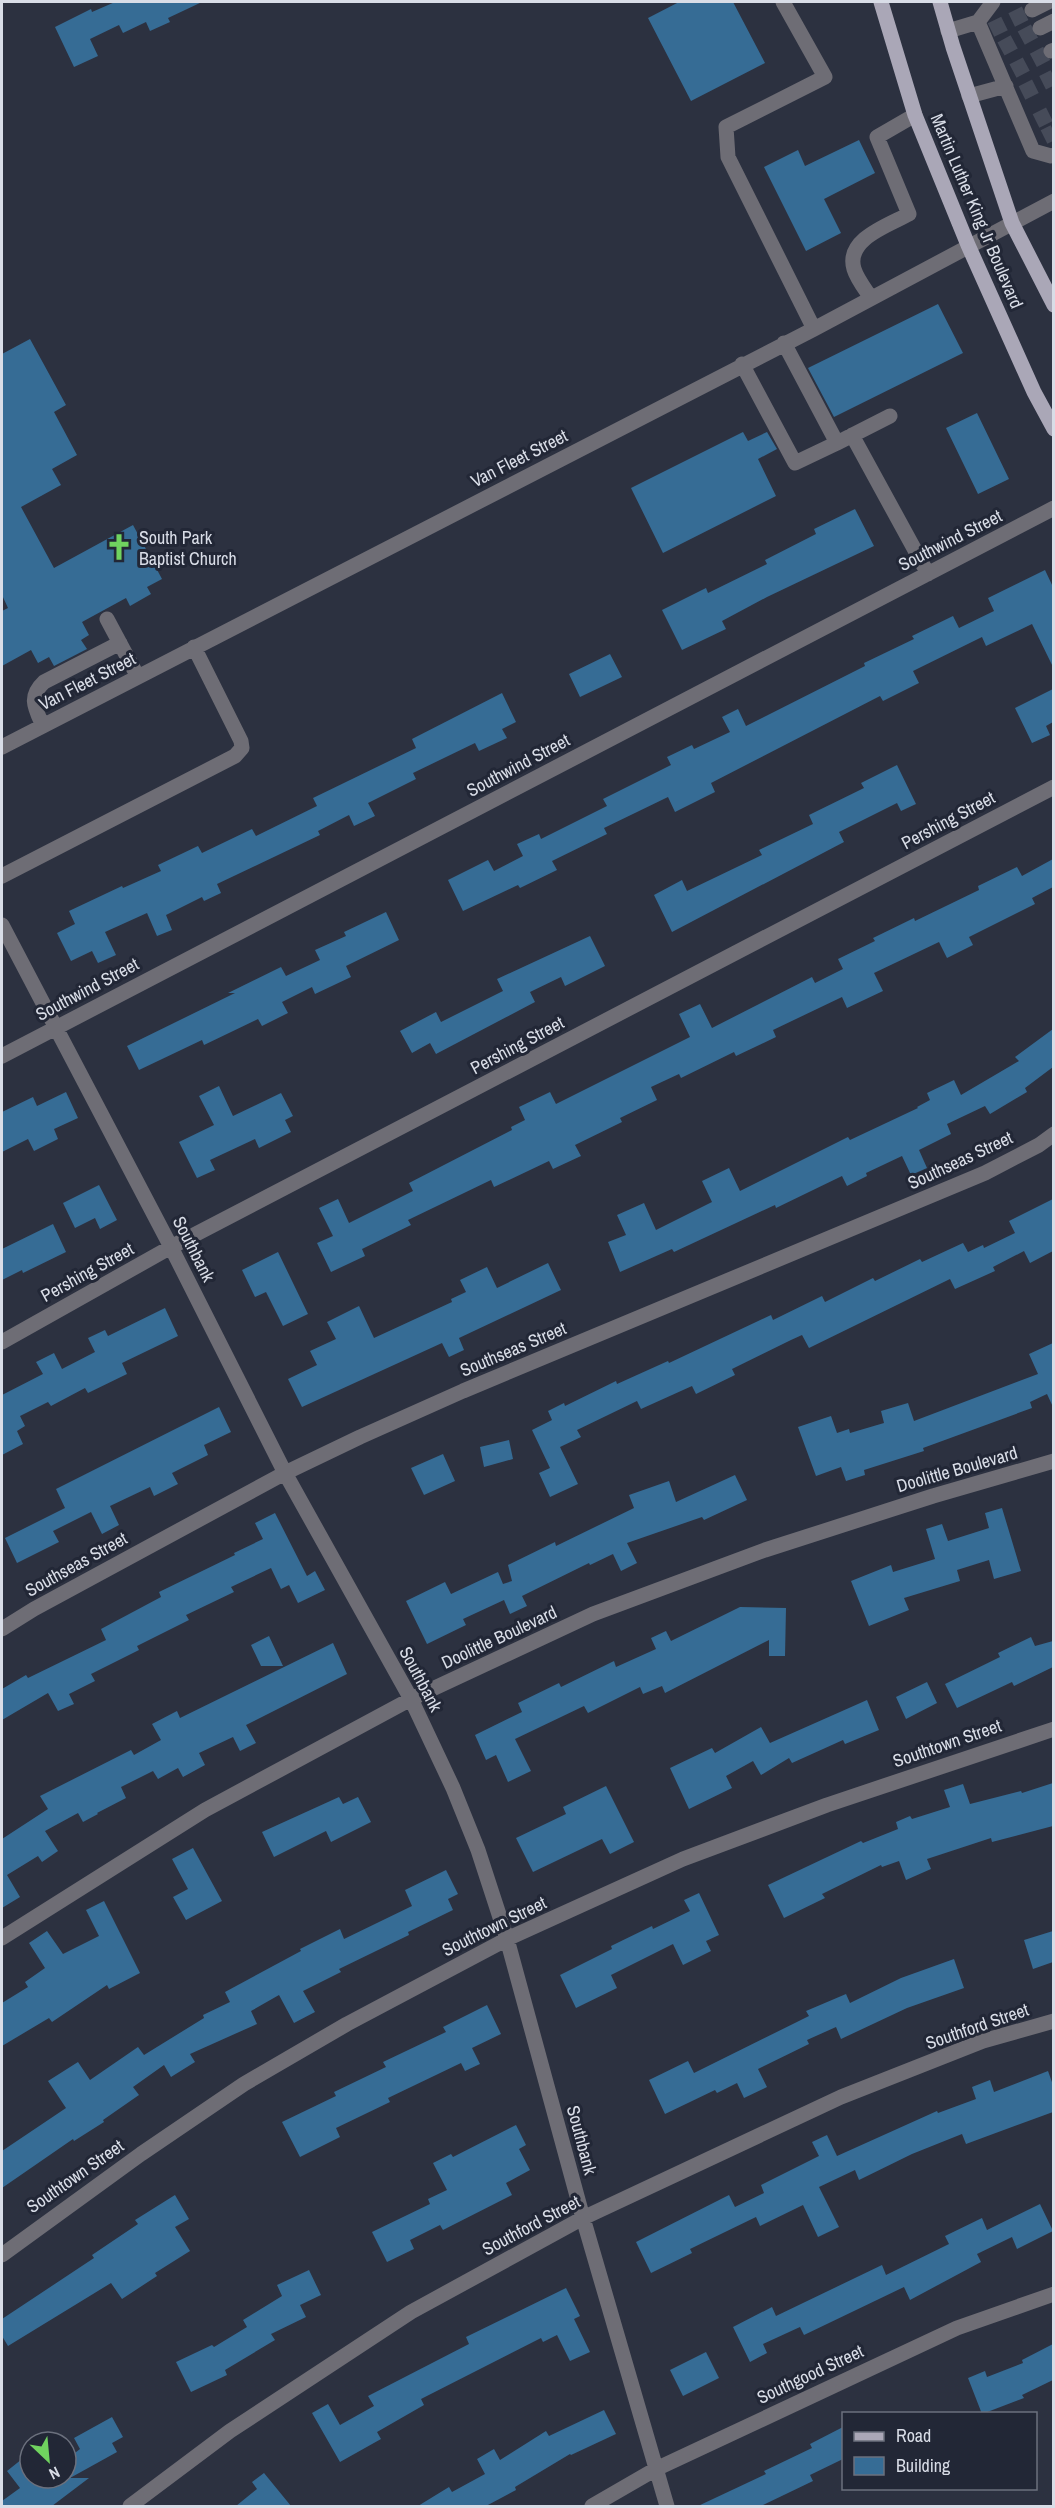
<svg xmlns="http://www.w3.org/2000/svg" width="1055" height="2508" font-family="'Archivo Narrow',sans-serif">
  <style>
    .building { fill: #366c95 }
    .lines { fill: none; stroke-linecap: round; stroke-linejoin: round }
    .minor-tunnel { stroke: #464b59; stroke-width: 15; stroke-dasharray: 15 8; stroke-linecap: butt }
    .minor { stroke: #6e6d75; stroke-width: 15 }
    .major { stroke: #aaa7b7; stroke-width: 15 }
    .labels { text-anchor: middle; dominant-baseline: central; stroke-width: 6; stroke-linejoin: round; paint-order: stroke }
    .street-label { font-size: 18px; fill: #d9dde7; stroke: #222736 }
    .poi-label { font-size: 18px; fill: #d9dde7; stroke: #222736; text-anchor: start }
  </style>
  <rect width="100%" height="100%" fill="#2c3140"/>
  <path class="building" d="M115,2H202L168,18L170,22L150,31L146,22L123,33L119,25L90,39L98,56L74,67L55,27L91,9L92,12Z
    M679,2H733L765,63L691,101L648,18Z
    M859,140L875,173L824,199L841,233L806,251L764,167L798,150L805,166Z
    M938,304L963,353L834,417L808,368Z
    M30,339L66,405L54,412L77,455L52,469L61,485L21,507L54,568L133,525L162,579L147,587L151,594L130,606L126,598L82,622L89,635L81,640L87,649L54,666L49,657L38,663L31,650L2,666V611L8,608L2,595V354Z
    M977,413L1009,479L978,494L946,428Z
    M743,432L748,441L767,432L777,449L758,459L776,496L663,553L631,488Z
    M855,509L874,546L767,597L722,621L726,629L682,650L662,610L706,588L708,593L767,564L765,560L816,534L814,529Z
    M1045,570L1053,587V667L1032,624L986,646L982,637L913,671L919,683L883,701L880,696L711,783L715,792L675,812L668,797L604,828L607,834L552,861L557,870L520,888L518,885L463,911L448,880L488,860L494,871L523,856L517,844L539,834L541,839L607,806L603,799L671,765L667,757L692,745L694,749L730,732L722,717L738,709L746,726L865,666L864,663L914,639L912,636L953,616L959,628L994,611L988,598Z
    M610,654L622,677L580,697L569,674Z
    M1053,689V722L1046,726L1050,735L1032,743L1015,708Z
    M502,693L516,722L502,729L507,738L479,751L475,743L413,773L416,779L368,803L375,816L354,826L349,815L318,831L320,835L217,884L221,893L204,901L202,897L166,915L172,930L157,936L147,913L105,932L116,955L98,963L92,951L71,961L57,933L75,924L69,911L122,886L123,888L161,871L158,865L198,846L202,853L252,829L256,836L317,806L313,798L416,748L412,739Z
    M897,765L916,804L901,811L897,803L839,832L844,842L672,932L654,895L682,880L687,891L762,855L759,850L813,824L809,815L864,788L861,783Z
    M1053,859V887L1032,898L1035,904L969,937L973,945L947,958L939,942L874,973L883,991L847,1008L842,997L773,1030L776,1037L736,1056L734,1052L681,1078L679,1074L651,1087L657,1100L620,1118L622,1122L575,1145L581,1156L553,1169L549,1161L494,1187L491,1180L408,1220L411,1225L362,1249L365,1256L331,1272L317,1243L333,1236L319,1208L338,1199L349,1223L413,1191L409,1183L512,1130L511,1127L525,1120L519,1107L550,1092L556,1104L690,1037L679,1014L700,1004L712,1028L812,977L815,983L843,969L838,959L875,941L873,938L914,918L915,921L979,890L978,886L1017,867L1022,876Z
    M386,912L399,940L346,966L351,977L315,994L312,987L282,1002L288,1013L262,1026L258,1019L204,1045L202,1040L139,1070L127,1046L235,993H228L281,967L286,976L320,960L315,950L346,936L344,932Z
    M590,936L605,966L565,986L561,977L530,992L535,1002L436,1054L430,1043L412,1053L400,1031L436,1012L441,1022L503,991L497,979Z
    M1053,1029V1067L1025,1088L1027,1092L990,1114L985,1106L947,1124L951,1134L919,1150L927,1168L911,1175L902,1156L866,1173L867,1176L847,1186L842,1176L776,1208L775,1205L674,1252L672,1249L620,1272L608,1242L626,1235L617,1215L644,1203L656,1230L712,1202L702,1181L729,1168L740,1191L848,1137L850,1140L918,1108L917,1107L930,1100L927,1093L954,1080L961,1095L1019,1061L1015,1057Z
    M219,1086L233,1116L281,1093L293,1116L285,1120L291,1132L259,1148L255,1139L210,1160L215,1170L197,1178L179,1142L214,1125L199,1096Z
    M66,1092L78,1118L54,1129L58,1139L34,1151L28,1139L2,1152V1112L33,1097L37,1106Z
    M99,1185L117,1220L100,1229L95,1218L75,1228L63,1203Z
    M1053,1199V1251L1030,1263L1024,1251L993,1267L995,1271L955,1289L950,1279L809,1348L802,1335L791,1340L732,1369L735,1375L696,1394L692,1386L641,1409L637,1401L577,1430L581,1437L560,1447L578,1484L550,1497L539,1473L550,1468L532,1430L552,1420L548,1411L564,1403L565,1406L616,1381L617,1384L668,1361L669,1363L771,1315L773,1320L822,1296L825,1302L873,1278L875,1281L920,1259L922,1262L963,1243L968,1252L983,1245L984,1248L1015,1233L1009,1221Z
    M53,1224L66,1252L23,1273L22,1270L2,1280V1249Z
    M278,1252L308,1314L283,1326L266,1292L255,1297L242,1270Z
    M548,1263L561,1290L459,1338L464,1350L449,1357L442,1343L302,1407L288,1379L317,1365L310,1351L336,1339L327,1322L359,1306L374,1338L452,1302L451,1299L466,1292L460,1280L487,1267L497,1288Z
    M165,1308L178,1336L122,1363L127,1374L88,1393L85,1388L51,1406L48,1402L20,1416L25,1426L17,1431L23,1444L2,1455V1395L43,1374L36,1362L54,1353L62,1369L95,1352L88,1338L105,1330L108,1336Z
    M1053,1343V1407L1047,1394L1030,1402L1032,1408L923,1448L924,1451L864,1470L865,1475L846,1481L841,1467L816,1476L798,1427L831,1416L837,1433L849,1429L850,1433L884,1423L881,1411L908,1403L914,1421L1038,1374L1029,1354Z
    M219,1407L231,1432L204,1445L208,1455L172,1473L178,1484L154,1496L150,1487L110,1506L119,1525L102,1534L91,1512L53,1531L59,1542L17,1563L5,1538L65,1508L56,1489Z
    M509,1440L513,1459L484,1467L480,1447Z
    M443,1454L455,1481L424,1495L411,1468Z
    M735,1475L747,1500L704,1520L702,1517L627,1543L637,1563L621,1571L613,1554L590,1565L589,1563L522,1596L527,1606L510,1614L504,1600L463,1619L466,1625L427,1644L406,1601L445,1582L451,1594L498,1572L503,1584L512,1581L508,1565L555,1542L556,1546L634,1508L629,1495L669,1481L676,1502Z
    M1002,1508L1021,1571L994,1579L989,1560L957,1570L960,1581L904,1598L909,1610L869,1626L851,1581L891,1565L893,1572L935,1559L926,1529L942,1524L948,1541L989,1528L985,1513Z
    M275,1513L307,1576L315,1571L325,1590L298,1603L289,1585L281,1589L271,1568L231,1587L234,1592L186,1615L189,1620L137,1646L139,1650L91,1674L95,1681L69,1694L74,1704L58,1711L48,1693L2,1720V1689L26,1675L28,1678L106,1640L101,1629L161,1597L159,1592L235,1555L234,1553L263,1539L255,1523Z
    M740,1607L786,1608L785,1656H769V1640L665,1693L662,1686L643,1694L640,1687L588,1713L584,1706L515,1739L531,1771L508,1782L496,1755L486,1760L475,1735L522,1712L518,1703L559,1683L561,1687L614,1661L616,1667L656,1649L651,1638L666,1631L671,1641Z
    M269,1636L283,1666H261L251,1645Z
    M1031,1637L1035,1646L1053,1641V1667L1014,1686L1012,1682L957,1708L945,1684L1000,1657L998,1653Z
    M333,1643L347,1674L246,1725L256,1743L240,1751L233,1737L199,1753L205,1765L183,1777L178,1768L158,1779L153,1771L121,1787L126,1798L97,1813L98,1814L83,1822L78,1813L45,1831L58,1851L42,1862L38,1856L7,1875L20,1897L2,1908V1839L48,1809L40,1796L131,1750L134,1755L161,1740L152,1724L177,1711L180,1718Z
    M927,1682L937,1703L906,1719L896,1697Z
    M867,1700L879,1730L845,1744L843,1740L792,1763L789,1758L761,1775L753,1761L726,1776L732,1788L689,1809L670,1768L712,1748L715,1753L761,1727L770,1743Z
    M1053,1783V1826L992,1842L991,1838L927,1859L931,1869L906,1880L899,1861L882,1867L881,1865L822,1894L825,1898L784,1918L768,1885L861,1841L863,1843L898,1829L896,1822L910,1816L912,1819L950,1807L944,1790L963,1784L970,1804L1021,1791L1022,1793Z
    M606,1786L634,1842L610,1854L602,1839L533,1872L516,1838L566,1814L563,1807Z
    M339,1797L343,1804L358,1797L371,1822L331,1842L326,1831L274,1857L262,1832Z
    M193,1848L222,1901L186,1920L173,1897L188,1889L172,1859Z
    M446,1870L458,1894L448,1899L453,1910L408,1932L409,1935L339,1969L341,1972L303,1991L315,2012L294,2023L279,1995L251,2011L257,2024L190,2054L195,2062L171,2077L164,2065L133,2087L139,2095L103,2120L104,2122L74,2141L73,2139L2,2188V2151L66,2108L48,2081L78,2062L90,2080L138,2047L144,2055L204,2018L203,2015L230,2002L225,1992L301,1951L300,1949L340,1929L344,1939L412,1906L405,1890Z
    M699,1893L719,1935L706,1941L711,1951L683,1965L673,1944L611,1975L617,1988L576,2008L560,1975L612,1949L611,1946L652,1926L653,1929L690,1911L684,1900Z
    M104,1901L140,1973L109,1989L107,1985L52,2022L49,2018L2,2046V2003L28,1987L25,1982L45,1968L29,1943L47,1931L63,1954L99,1936L86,1910Z
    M1053,1931V1962L1033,1969L1024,1940Z
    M954,1959L964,1988L907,2008L841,2039L836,2027L807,2040L809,2044L758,2069L767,2087L744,2098L737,2083L717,2093L715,2090L665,2114L649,2080L688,2061L694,2073L809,2016L806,2011L846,1994L850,2003L901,1978Z
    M487,2005L501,2034L472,2048L480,2064L465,2071L461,2063L388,2098L390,2102L336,2128L340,2137L300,2157L282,2122L336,2096L334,2092L386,2067L383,2062L446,2032L443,2027Z
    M1048,2071L1053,2085V2112L966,2144L962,2134L912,2154L859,2180L855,2170L819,2187L839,2227L818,2237L803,2205L760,2226L756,2217L690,2249L692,2253L651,2273L636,2242L729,2195L735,2207L764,2193L761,2185L819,2156L812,2142L827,2135L837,2156L937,2111L938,2113L976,2099L972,2087L990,2080L994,2092Z
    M516,2125L526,2145L519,2149L530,2170L506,2183L512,2195L443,2230L440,2225L410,2240L414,2249L387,2262L372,2232L430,2204L428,2199L447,2190L433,2163L451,2154L453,2157Z
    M175,2195L189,2219L175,2227L190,2251L155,2273L157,2276L122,2299L111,2283L8,2346L2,2336V2319L94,2258L92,2255L138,2224L135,2220Z
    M1040,2204L1053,2231L1017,2249L1012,2237L977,2254L981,2262L910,2300L904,2287L804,2335L800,2327L763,2344L767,2353L750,2362L733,2327L772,2307L776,2316L882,2265L886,2275L949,2244L945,2236L982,2218L987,2230Z
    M309,2270L321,2295L300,2305L306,2317L271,2334L275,2340L225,2370L227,2375L191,2392L176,2362L212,2345L214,2347L247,2327L243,2320L282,2296L277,2285Z
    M566,2288L580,2316L574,2319L590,2352L570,2361L557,2335L543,2342L541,2338L421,2399L424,2405L377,2432L381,2439L340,2462L312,2413L328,2404L340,2425L374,2406L368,2396L469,2344L466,2337Z
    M1053,2344V2380L1022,2395L1024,2398L982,2414L968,2378L985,2371L987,2377L1023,2363L1022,2360Z
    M706,2352L719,2378L683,2396L670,2370Z
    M604,2410L616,2434L571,2455L570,2454L515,2487L516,2490L486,2506H418L449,2487L452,2492L485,2474L477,2459L494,2449L500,2460L546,2431L549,2436Z
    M112,2417L123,2437L112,2443L117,2452L70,2478H89L52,2506H2V2501L20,2488L7,2471L22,2459L30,2469V2478H66V2460L80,2449L74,2438Z
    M843,2427V2459L810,2475L813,2481L761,2506H698L766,2474L764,2471L812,2448L810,2444Z
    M264,2473L291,2506H236L257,2489L252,2482Z"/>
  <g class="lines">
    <path class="minor-tunnel" d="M991,30L1032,10
      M1001,49L1040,28
      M1013,71L1051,51
      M1022,93L1054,77
      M1036,121L1054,112
      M1044,137L1054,132"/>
    <path class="minor" d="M783,2L825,77L726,127L728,157L814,329
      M1032,10L1048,2
      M978,22L993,2
      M1040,28L1054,21
      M948,31L978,22L1033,151L1051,156L1054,155
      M1051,51L1054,50
      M969,96L1006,86
      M871,298C865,289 857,279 854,269C845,239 889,225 909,214L877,137L915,115
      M784,343L837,443L890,416
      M742,364L795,463L837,443
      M852,435L928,574
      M107,619L138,677
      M43,726C35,708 28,697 44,682L120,643
      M2,747L814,329L1054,201
      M2,876L235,756L242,748L241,741L194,647
      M2,925L171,1247L285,1473L411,1699L453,1788L478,1850L507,1939L583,2218L667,2506
      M2,1056L1054,508
      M2,1342L171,1247L1054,787
      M2,1629L34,1609L285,1473L360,1437L463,1391L985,1173L1039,1145L1054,1134
      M2,1938L205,1810L411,1699L593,1614L765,1550L933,1496L1054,1461
      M2,2255L141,2154L244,2084L347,2024L507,1939L683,1859L827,1805L1054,1729
      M130,2506L230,2431L411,2312L583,2218L841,2097L983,2041L1054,2021
      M592,2506L656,2469L957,2328L1054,2294"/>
    <path class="major" d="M881,2L915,115L968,245L1034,392L1054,429
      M940,2L953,47L1012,223L1054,305"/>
  </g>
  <defs>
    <symbol id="church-bare" viewBox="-9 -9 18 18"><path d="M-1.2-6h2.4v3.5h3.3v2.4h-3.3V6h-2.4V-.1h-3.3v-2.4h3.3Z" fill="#70d35f" stroke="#222736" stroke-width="2.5" paint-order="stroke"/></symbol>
  </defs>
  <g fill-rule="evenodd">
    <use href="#church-bare" x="100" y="528" width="38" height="38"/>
  </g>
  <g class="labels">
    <g class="street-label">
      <text transform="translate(977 211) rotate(67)">Martin Luther King Jr Boulevard</text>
      <text transform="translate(519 458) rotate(-27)">Van Fleet Street</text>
      <text transform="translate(950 540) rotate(-27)">Southwind Street</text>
      <text transform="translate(87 681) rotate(-27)">Van Fleet Street</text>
      <text transform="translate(518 765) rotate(-28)">Southwind Street</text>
      <text transform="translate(948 820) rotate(-28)">Pershing Street</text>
      <text transform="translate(87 989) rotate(-28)">Southwind Street</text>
      <text transform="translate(517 1045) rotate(-28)">Pershing Street</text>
      <text transform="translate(960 1160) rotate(-25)">Southseas Street</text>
      <text transform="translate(194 1249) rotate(63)">Southbank</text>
      <text transform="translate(87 1272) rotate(-29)">Pershing Street</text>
      <text transform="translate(513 1349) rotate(-23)">Southseas Street</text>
      <text transform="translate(957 1469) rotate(-16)">Doolittle Boulevard</text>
      <text transform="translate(76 1564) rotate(-29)">Southseas Street</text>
      <text transform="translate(499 1637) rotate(-25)">Doolittle Boulevard</text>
      <text transform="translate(421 1679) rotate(62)">Southbank</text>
      <text transform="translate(947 1743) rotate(-19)">Southtown Street</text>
      <text transform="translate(494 1926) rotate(-26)">Southtown Street</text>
      <text transform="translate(977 2026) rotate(-19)">Southford Street</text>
      <text transform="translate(582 2140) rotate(75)">Southbank</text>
      <text transform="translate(75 2176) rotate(-35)">Southtown Street</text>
      <text transform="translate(531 2225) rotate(-28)">Southford Street</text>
      <text transform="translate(810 2374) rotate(-25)">Southgood Street</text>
    </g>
    <g class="poi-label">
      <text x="139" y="537">South Park<tspan x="139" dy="21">Baptist Church</tspan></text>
    </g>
  </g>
  <rect width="1055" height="2508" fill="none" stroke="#d9dde7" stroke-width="6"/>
  <rect x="842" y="2412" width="195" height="78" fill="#222736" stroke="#6b707d" stroke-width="1.5"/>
  <rect x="854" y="2432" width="30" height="9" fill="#aaa7b7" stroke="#6b707d" stroke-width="1.5"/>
  <text x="896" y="2442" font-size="18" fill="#d9dde7">Road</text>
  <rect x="854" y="2457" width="30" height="18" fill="#366c95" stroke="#6b707d" stroke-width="1.5"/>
  <text x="896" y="2472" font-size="18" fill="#d9dde7">Building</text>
  <g transform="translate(48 2460) rotate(154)"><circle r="28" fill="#222736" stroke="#6b707d" stroke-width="1.5"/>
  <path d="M0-4.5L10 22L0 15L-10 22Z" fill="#70d35f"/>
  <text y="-9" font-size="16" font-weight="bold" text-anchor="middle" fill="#d9dde7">N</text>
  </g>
</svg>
